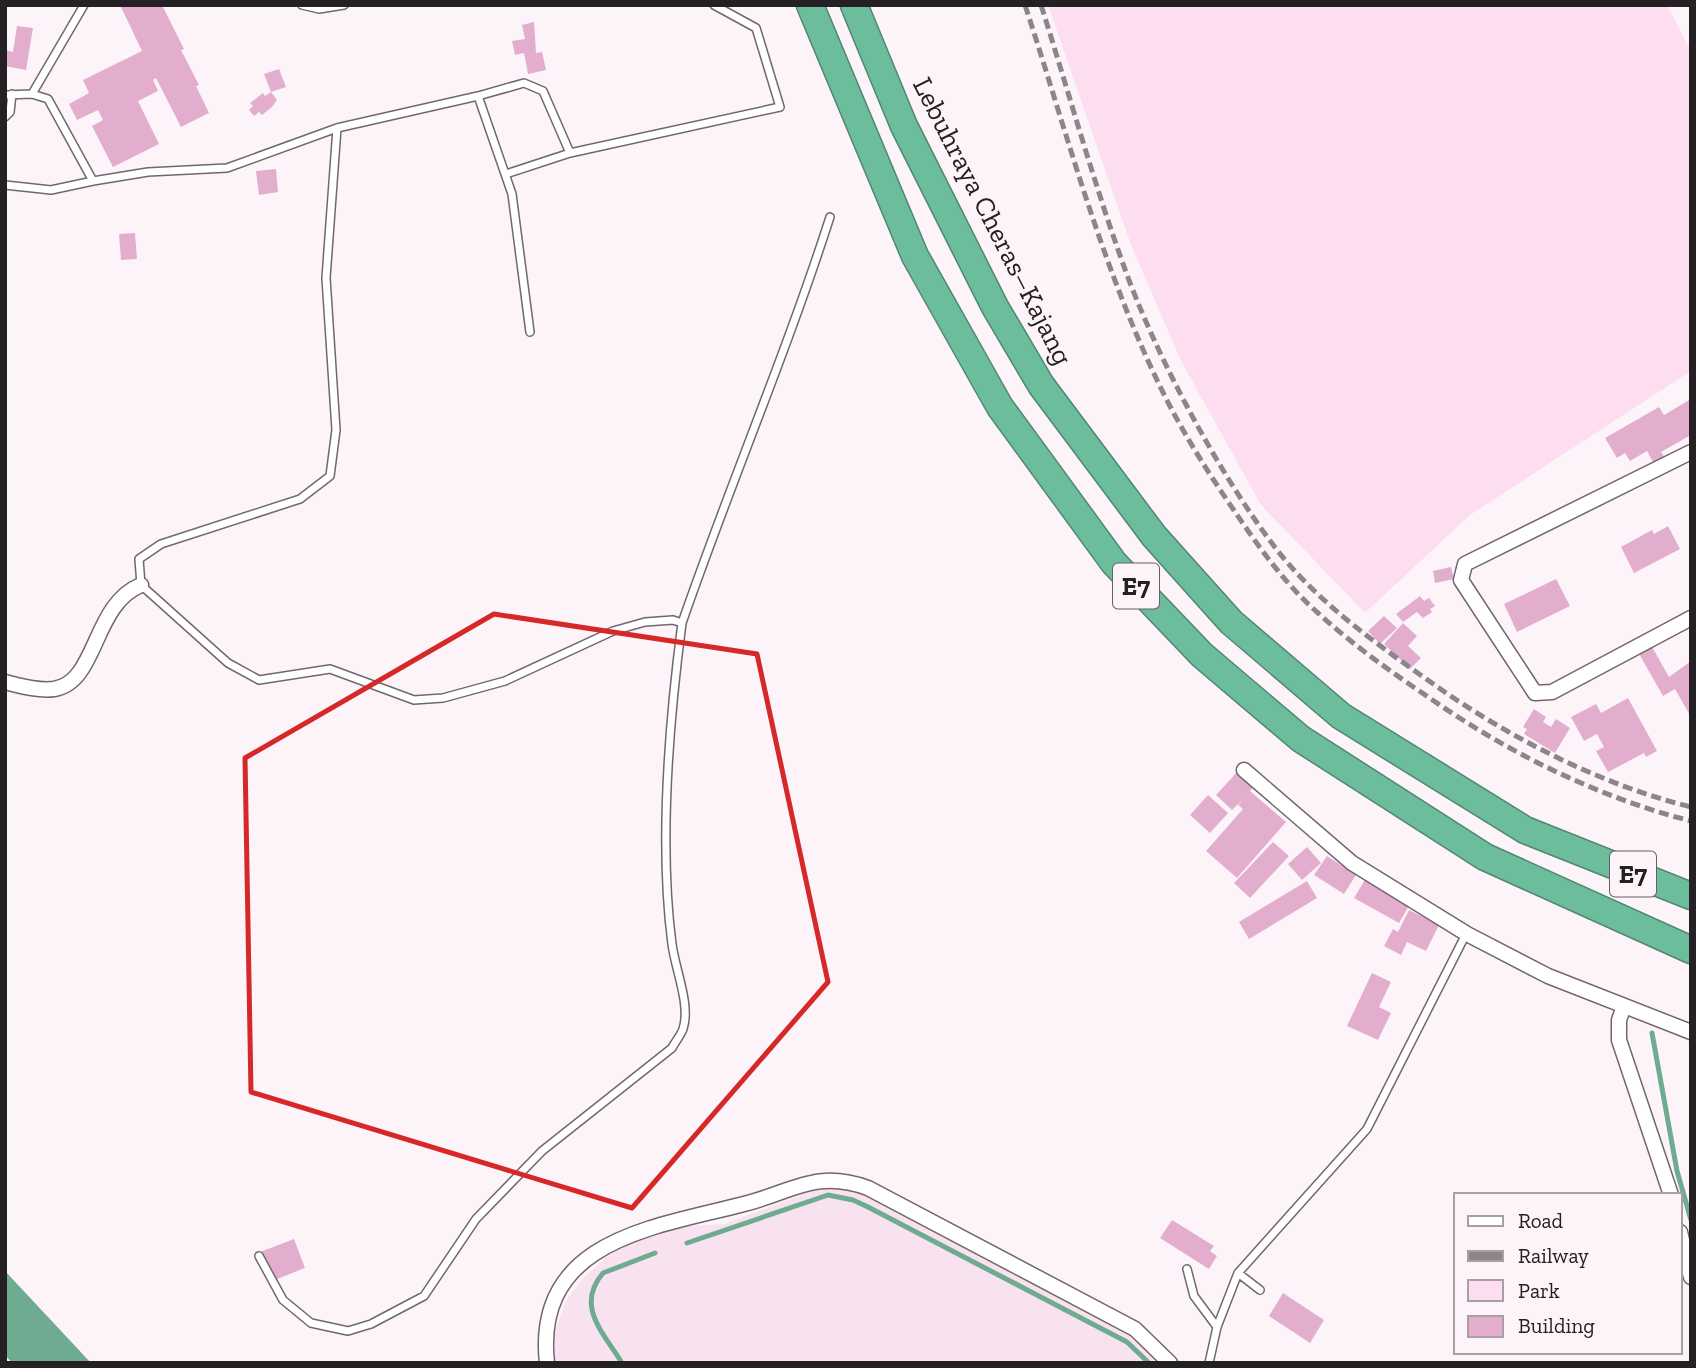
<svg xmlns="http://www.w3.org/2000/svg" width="1696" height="1368" font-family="'Zilla Slab',serif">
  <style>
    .built { fill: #f9e2ef }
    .green { fill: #fddef0 }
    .water { fill: #6eab91 }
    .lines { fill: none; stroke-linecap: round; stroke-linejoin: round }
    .stream { stroke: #6eab91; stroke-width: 5 }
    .building { fill: #e3aece }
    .lane-casing { stroke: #73666e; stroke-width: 10 }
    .street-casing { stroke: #73666e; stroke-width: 17 }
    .highway-casing { stroke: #528672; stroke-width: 29 }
    .lane { stroke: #fff; stroke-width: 7 }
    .street { stroke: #fff; stroke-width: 14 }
    .highway { stroke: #6bbd9c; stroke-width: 26 }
    .rail { stroke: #8c8589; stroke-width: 5; stroke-dasharray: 10 5; stroke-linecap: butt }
    .marked { fill: none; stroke: #d62828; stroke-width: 5; stroke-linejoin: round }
    .labels { text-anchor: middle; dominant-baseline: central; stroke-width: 5; stroke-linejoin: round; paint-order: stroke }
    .shield { fill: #fdf4f9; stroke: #666063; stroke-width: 2 }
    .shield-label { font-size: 26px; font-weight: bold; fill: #252023 }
    .street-label { font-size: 28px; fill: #252023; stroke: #fdf4f9 }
  </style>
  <rect width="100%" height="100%" fill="#fdf4f9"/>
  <path class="built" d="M837,1188L855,1191L881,1203L1135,1338L1159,1363H555V1331L566,1301L583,1278L607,1257L630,1243L683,1226L724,1224L818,1189Z"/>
  <path class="green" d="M1048,5H1667L1688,46L1691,45V371L1470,515L1365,613L1261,505L1181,361L1131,245Z"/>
  <path class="water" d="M5,1271L91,1363H12L5,1355Z"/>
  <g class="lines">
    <path class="stream" d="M1652,1033L1677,1171L1691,1220
      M687,1243L828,1195L853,1200L868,1207L1127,1342L1149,1363
      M622,1363C603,1332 575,1306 603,1273L655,1253"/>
  </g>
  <path class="building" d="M120,5H162L184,49L181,50L199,85L196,86L209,113L181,127L156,78L153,80L158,91L138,101L159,144L113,167L92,126L103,120L98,110L77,120L69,104L89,93L83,80L142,51Z
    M534,22L536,53L542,52L546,70L528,74L524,53L515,55L512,41L525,39L522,25Z
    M17,26L33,28L26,70L5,66V50L13,52Z
    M279,69L286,87L271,92L264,74Z
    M271,92L277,100L272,107L262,115L259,112L254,116L249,110L253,106L250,103L263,93L265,96Z
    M276,169L278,192L259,195L256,171Z
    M135,233L137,259L121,260L119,234Z
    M1691,399V435L1661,452L1665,458L1654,464L1647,451L1630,461L1625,453L1617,458L1605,438L1659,407L1664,415Z
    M1668,526L1680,549L1634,573L1621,547L1652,530L1654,534Z
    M1451,567L1454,579L1435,583L1433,571Z
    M1556,579L1570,606L1517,632L1504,604Z
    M1420,596L1424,601L1429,598L1435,606L1430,609L1432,612L1423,618L1417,612L1403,622L1396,614Z
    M1384,616L1397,628L1380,644L1368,631Z
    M1403,623L1417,636L1408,646L1421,658L1410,669L1384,644Z
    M1651,645L1669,677L1691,661V717L1675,689L1663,696L1638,652Z
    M1628,698L1657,751L1646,757L1644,753L1608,772L1596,751L1604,747L1597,734L1584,741L1571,717L1596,704L1601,713Z
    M1534,709L1546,717L1543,722L1551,727L1556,719L1570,728L1555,753L1524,734L1527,729L1523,727Z
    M1239,770L1255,785L1250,791L1286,822L1237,878L1206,851L1243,809L1238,805L1243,799L1232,810L1216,795Z
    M1208,795L1228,813L1210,833L1190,815Z
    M1273,842L1289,856L1250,898L1234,883Z
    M1307,847L1321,863L1302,880L1288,864Z
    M1327,856L1356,875L1344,894L1314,875Z
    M1366,878L1410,904L1399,923L1354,898Z
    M1307,881L1317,898L1249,939L1239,922Z
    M1409,910L1439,925L1426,951L1407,942L1401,955L1384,946L1393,929L1398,932Z
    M1372,973L1391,982L1379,1007L1391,1013L1378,1040L1347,1026Z
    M1172,1220L1214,1246L1210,1251L1217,1256L1209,1269L1160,1238Z
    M294,1239L305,1268L272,1281L260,1252Z
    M1283,1293L1324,1320L1310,1343L1269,1316Z"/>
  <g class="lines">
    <defs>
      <path id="lane" d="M302,5L319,9L344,5
        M32,94L84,5
        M5,95L32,94L48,99L93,181L148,172L227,168L337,128L478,96L512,194L530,332
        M478,96L524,83L543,91L570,153
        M5,117L10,112L12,94
        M337,128L326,278L336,430L330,476L300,499L161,544L139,559L141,585L228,663L259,680L330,669L414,700L443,698L505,681L613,631L645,622L673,620L682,623C729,487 786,354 830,217
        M506,174L570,153L780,107L756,28L714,5
        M5,185L51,190L93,181
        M259,1256L283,1300L311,1323L348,1331L371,1324L424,1296L476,1219L542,1151L672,1048C675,1042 681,1035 683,1029C691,1005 675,969 672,944C659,846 669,722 682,623
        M1187,1269L1194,1296L1217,1327
        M1238,1273L1260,1290
        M1209,1363L1217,1327L1238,1273L1367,1129L1466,934"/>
      <path id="street" d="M1691,452L1465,564L1461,580L1535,693L1552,692L1691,618
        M5,682C21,686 38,691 54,689C98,682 92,605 141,585
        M1244,770L1352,863L1467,934L1548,976L1691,1032
        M1624,1006L1619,1020V1040L1671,1195
        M1680,1232L1691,1277
        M547,1363C533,1239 657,1227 744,1204C792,1192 816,1169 868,1188L1135,1329L1170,1363"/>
      <path id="highway" d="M810,5L915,256L1000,407L1114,563L1202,655L1301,739L1485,857L1691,950
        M854,5L904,126L995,307L1041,385L1154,536L1231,622L1341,716L1525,830L1691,896"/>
    </defs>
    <use href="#lane" class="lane-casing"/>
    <use href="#street" class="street-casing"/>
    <use href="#highway" class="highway-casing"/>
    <use href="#lane" class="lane"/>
    <use href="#street" class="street"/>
    <use href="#highway" class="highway"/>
    <path class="rail" d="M1025,5C1066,130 1100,261 1157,380C1178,425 1205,468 1233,509C1258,546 1285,584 1318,613C1354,646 1394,674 1434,701C1511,754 1600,798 1691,821
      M1041,5C1068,90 1092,177 1122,261C1153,350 1217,471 1274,546C1317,603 1381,647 1439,688C1514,740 1602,785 1691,807"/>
  </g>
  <path class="marked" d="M494,614L757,654L828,982L632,1208L251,1092L245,758Z"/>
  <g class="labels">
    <g class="shield">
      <rect x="1113" y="563.5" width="46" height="45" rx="5"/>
      <rect x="1610" y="851.5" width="46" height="45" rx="5"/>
    </g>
    <g class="shield-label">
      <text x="1136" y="586">E7</text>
      <text x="1633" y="874">E7</text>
    </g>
    <g class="street-label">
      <text transform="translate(993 221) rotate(63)">Lebuhraya Cheras–Kajang</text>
    </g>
  </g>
  <rect width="1696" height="1368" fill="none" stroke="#252023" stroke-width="14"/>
  <rect x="1454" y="1193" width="228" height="161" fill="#fdf4f9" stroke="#a79fa3" stroke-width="2"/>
  <rect x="1468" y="1216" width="35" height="10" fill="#ffffff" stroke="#a79fa3" stroke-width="2"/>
  <text x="1518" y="1228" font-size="21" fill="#252023">Road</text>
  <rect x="1468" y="1251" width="35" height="10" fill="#8c8589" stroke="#a79fa3" stroke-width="2"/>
  <text x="1518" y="1263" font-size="21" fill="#252023">Railway</text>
  <rect x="1468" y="1280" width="35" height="21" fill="#fddef0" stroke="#a79fa3" stroke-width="2"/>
  <text x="1518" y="1298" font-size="21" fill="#252023">Park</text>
  <rect x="1468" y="1316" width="35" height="21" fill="#e3aece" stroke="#a79fa3" stroke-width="2"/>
  <text x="1518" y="1333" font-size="21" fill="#252023">Building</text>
</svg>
